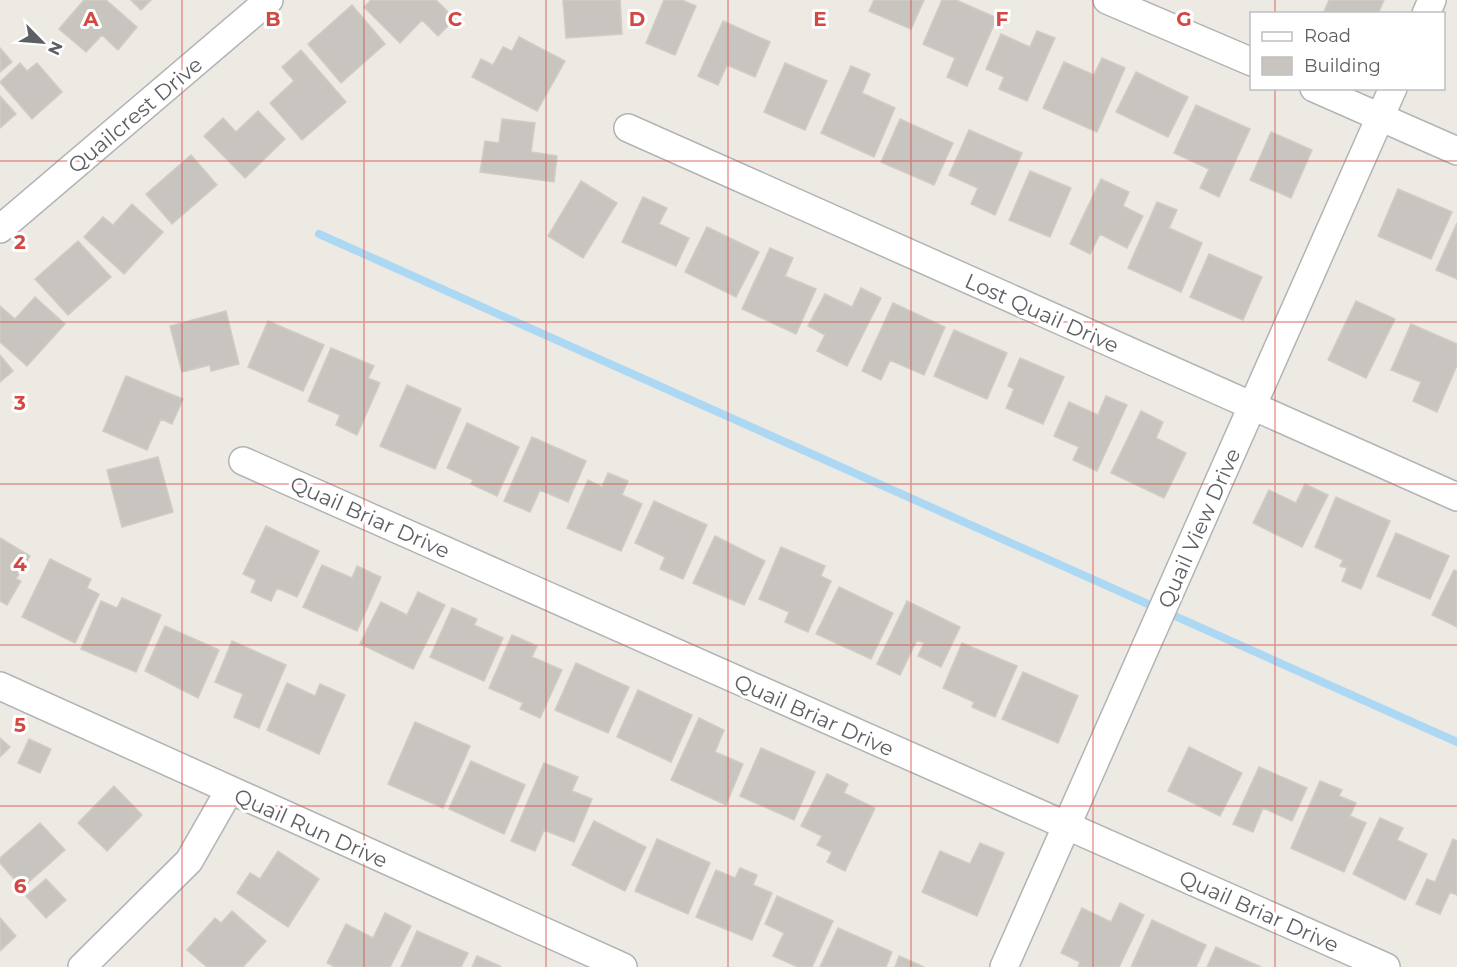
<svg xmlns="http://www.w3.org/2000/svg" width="1457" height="967" font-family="Montserrat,sans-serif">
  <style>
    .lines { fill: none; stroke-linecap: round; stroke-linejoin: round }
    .stream { stroke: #acd8f4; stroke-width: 8 }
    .building { fill: #c8c5c1; stroke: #d1ccc3; stroke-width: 1.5 }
    .street-casing { stroke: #b1b4b7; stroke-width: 30 }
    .street { stroke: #fff; stroke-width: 27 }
    .grid { fill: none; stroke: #d44843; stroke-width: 1.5; stroke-opacity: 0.55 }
    .labels { text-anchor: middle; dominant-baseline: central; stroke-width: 6; stroke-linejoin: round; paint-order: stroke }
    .street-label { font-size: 21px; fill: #5c5f63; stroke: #fff }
    .grid-label { font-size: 20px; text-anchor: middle; font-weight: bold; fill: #d44843; stroke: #fff; stroke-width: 6; stroke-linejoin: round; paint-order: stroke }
  </style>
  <rect width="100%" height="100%" fill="#edeae4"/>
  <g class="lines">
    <path class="stream" d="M319,234L1457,742"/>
  </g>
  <path class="building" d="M84,0H106L137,27L118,50L102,35L86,52L59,29Z
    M131,0H151L141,10Z
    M371,0H436L455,19L438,36L422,20L400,43L364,7Z
    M563,0H620L622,34L566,38Z
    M664,0H682L696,6L675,55L646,43Z
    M874,0H924L911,29L869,11Z
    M942,0H956L997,18L967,86L947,77L955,58L923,44Z
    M1329,0H1384L1378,14H1323Z
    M352,5L385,44L341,83L308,44Z
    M723,21L770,42L755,77L727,65L718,85L698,76Z
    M1037,31L1055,38L1027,101L999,89L1004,77L986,69L1001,34L1030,47Z
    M519,37L565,61L537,111L472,77L481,59L493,65L503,47L512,51Z
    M0,48L12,62L0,72Z
    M301,50L346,102L302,140L270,103L294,81L282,67Z
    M1102,58L1125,68L1097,132L1043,108L1064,62L1094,75Z
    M20,63L27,71L37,63L62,92L32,119L0,82Z
    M785,63L827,81L805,130L764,112Z
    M851,66L870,74L862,93L895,108L874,157L821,133Z
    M1136,72L1188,97L1168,137L1116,112Z
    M0,96L16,114L0,128Z
    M1196,105L1250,129L1219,197L1200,188L1209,169L1174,153Z
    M258,111L285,139L245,178L204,136L223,118L236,132Z
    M502,119L535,123L531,152L557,156L554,182L480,172L485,141L499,143Z
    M900,119L953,143L934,185L881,162Z
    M969,130L1022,153L995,215L971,204L978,188L949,175Z
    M1271,132L1312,150L1291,198L1250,180Z
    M191,155L217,185L172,224L146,194Z
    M1030,171L1071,188L1050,237L1009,220Z
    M1101,179L1129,192L1123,206L1143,216L1127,248L1100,234L1090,254L1070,244Z
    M581,181L617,203L583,258L548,236Z
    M1398,189L1452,212L1431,259L1378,236Z
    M643,197L667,208L659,224L689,238L676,266L622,242Z
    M1157,202L1177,210L1169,228L1202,243L1181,292L1128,268Z
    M132,204L163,232L124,274L84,237L103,217L113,225Z
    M1457,223V279L1436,270Z
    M707,227L759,252L736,297L685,272Z
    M78,241L111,277L68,315L35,279Z
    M770,248L793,258L785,276L816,289L796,334L742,309Z
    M1209,254L1262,277L1243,320L1190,297Z
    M861,288L881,298L847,366L817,351L825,335L808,326L825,294L852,307Z
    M35,297L65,324L27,366L0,342V306L15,319Z
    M1356,301L1395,319L1366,378L1328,360Z
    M893,303L945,327L924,375L890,360L881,380L862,371Z
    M226,311L239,364L211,371L210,365L182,372L170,326Z
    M268,321L324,345L303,391L248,367Z
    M1411,324L1457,344V365L1437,412L1413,401L1421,382L1391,370Z
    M954,330L1007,353L987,399L934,376Z
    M331,348L374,366L368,378L380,383L357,435L336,425L340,415L308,401Z
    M0,355L13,371L0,382Z
    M1020,358L1064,377L1043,424L1006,408L1014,389L1008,386Z
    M126,376L183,399L172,424L161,419L147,450L103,431Z
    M407,385L461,409L435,469L380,446Z
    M1106,396L1127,405L1097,471L1073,460L1079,447L1054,436L1069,402L1098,415Z
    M1141,411L1163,422L1156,438L1186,453L1164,498L1111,473Z
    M467,423L519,447L497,496L471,484L473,480L447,468Z
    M532,437L586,461L568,502L540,490L530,512L504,501Z
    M158,457L173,512L122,527L107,470Z
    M608,473L628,481L622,495L642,504L621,551L567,528L588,480L602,487Z
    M1305,484L1328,495L1302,547L1253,523L1269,490L1296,503Z
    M1336,497L1390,521L1361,589L1342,581L1347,568L1340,566L1343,560L1315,547Z
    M654,501L707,525L683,579L660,569L665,557L635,543Z
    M266,526L319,551L297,597L277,588L271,601L251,592L256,580L243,574Z
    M1396,533L1449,556L1430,599L1377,576Z
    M715,536L765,561L744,605L693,583Z
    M0,538L30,556L16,579L21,581L7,605L0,601Z
    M781,547L825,566L821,576L831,581L808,632L785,622L789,612L759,599Z
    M50,559L91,579L87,588L99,594L75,643L22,617Z
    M322,565L352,578L357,566L381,577L357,631L303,607Z
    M1454,570L1457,571V627L1432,615Z
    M839,587L893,613L871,659L816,634Z
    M418,592L445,605L413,669L360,644L381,602L407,615Z
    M122,598L161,615L136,672L81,649L101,601L117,608Z
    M907,601L960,627L941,667L918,656L924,643L917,640L900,675L877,664Z
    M452,608L477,619L474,625L503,638L484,681L430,657Z
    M165,626L219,650L198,698L145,671Z
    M512,635L537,646L532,657L562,670L540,718L520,709L523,703L489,688Z
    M232,641L286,665L259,728L234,717L243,694L215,682Z
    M962,643L1017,666L995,717L972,707L974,702L943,688Z
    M576,663L629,687L608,733L555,710Z
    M1023,672L1078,696L1058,743L1002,719Z
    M287,683L315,696L320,684L345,695L319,754L267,730Z
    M638,690L692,715L671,762L617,737Z
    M699,718L724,730L715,752L743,764L726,805L671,780Z
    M415,722L470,746L443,808L388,784Z
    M0,738L10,747L0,757Z
    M29,739L51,749L40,773L18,763Z
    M1189,747L1242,773L1220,816L1168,791Z
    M761,748L815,772L794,820L740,796Z
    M471,761L525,785L504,834L449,809Z
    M544,763L578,777L572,791L592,799L574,842L544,830L535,851L511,841Z
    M1259,767L1307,788L1292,821L1263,808L1253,832L1233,824Z
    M827,774L848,784L844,793L875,808L845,871L827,862L832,852L817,845L822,836L801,826Z
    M1320,781L1342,790L1339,796L1356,803L1350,816L1366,823L1344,872L1291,848Z
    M114,786L142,815L107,851L78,823Z
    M1380,818L1403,828L1397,840L1427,854L1405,900L1353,874Z
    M594,821L646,847L625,891L572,865Z
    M40,823L65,850L22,888L0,863V858Z
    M657,839L710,863L688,914L635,891Z
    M1453,839L1457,841V895L1450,892L1440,914L1416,904L1427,879L1435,882Z
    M980,843L1004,853L977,916L922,892L940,851L970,864Z
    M278,851L319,879L288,927L237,893L250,873L260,879Z
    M740,868L757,875L753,885L772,893L752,940L696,917L716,870L735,878Z
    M46,879L66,900L46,918L26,896Z
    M777,896L833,921L812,967H798L773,956L784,933L765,924Z
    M1120,903L1144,915L1119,967H1078L1080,962L1061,953L1082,908L1111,922Z
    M232,911L266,941L243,967H207L187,950L215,918L221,923Z
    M385,913L411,926L390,967H335L327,963L346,924L373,938Z
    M0,918L16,936L0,951Z
    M1152,920L1206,945L1196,967H1131Z
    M838,928L892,952L886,967H820Z
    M417,931L468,953L461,967H401Z
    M1216,947L1261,967H1207Z
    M477,956L500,966V967H472Z
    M899,956L924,967H895Z"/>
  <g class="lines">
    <defs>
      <path id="street" d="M1107,0L1252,62
        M1426,14L1432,0
        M1314,88L1457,151
        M628,128L1457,497
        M0,229L269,0
        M243,461L1386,967
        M0,686L623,967
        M82,967L189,861L229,791
        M1004,967L1393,88"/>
    </defs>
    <use href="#street" class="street-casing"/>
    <use href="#street" class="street"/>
  </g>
  <path class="grid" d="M182,0V967M364,0V967M546,0V967M728,0V967M911,0V967M1093,0V967M1275,0V14M1275,88V967M0,161H1457M0,322H1457M0,484H1457M0,645H1457M0,806H1457"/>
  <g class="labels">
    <g class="street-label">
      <text transform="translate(135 115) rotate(-40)">Quailcrest Drive</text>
      <text transform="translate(1042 313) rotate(24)">Lost Quail Drive</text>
      <text transform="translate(370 517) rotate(24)">Quail Briar Drive</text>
      <text transform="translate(1199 528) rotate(-66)">Quail View Drive</text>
      <text transform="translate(814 715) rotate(24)">Quail Briar Drive</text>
      <text transform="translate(311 828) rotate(24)">Quail Run Drive</text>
      <text transform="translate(1259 911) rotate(24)">Quail Briar Drive</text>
    </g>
  </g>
  <g class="grid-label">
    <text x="91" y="26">A</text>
    <text x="273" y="26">B</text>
    <text x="455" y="26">C</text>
    <text x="637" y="26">D</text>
    <text x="820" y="26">E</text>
    <text x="1002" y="26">F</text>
    <text x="1184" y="26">G</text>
    <text x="20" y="249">2</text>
    <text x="20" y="410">3</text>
    <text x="20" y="571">4</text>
    <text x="20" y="732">5</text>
    <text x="20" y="893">6</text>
  </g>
  <rect x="1250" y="12" width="195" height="78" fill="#ffffff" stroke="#bebfc1" stroke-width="1.5"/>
  <rect x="1262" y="32" width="30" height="9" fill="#ffffff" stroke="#bebfc1" stroke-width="1.5"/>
  <text x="1304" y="42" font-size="18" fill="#5c5f63">Road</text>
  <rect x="1262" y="57" width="30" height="18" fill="#c8c5c1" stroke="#bebfc1" stroke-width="1.5"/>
  <text x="1304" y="72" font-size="18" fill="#5c5f63">Building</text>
  <g transform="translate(42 42) rotate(115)" stroke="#ffffff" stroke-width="4.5" paint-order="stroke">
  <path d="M0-4.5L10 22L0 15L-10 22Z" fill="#5c5f63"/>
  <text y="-9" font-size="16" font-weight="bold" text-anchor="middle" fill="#5c5f63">N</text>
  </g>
</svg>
